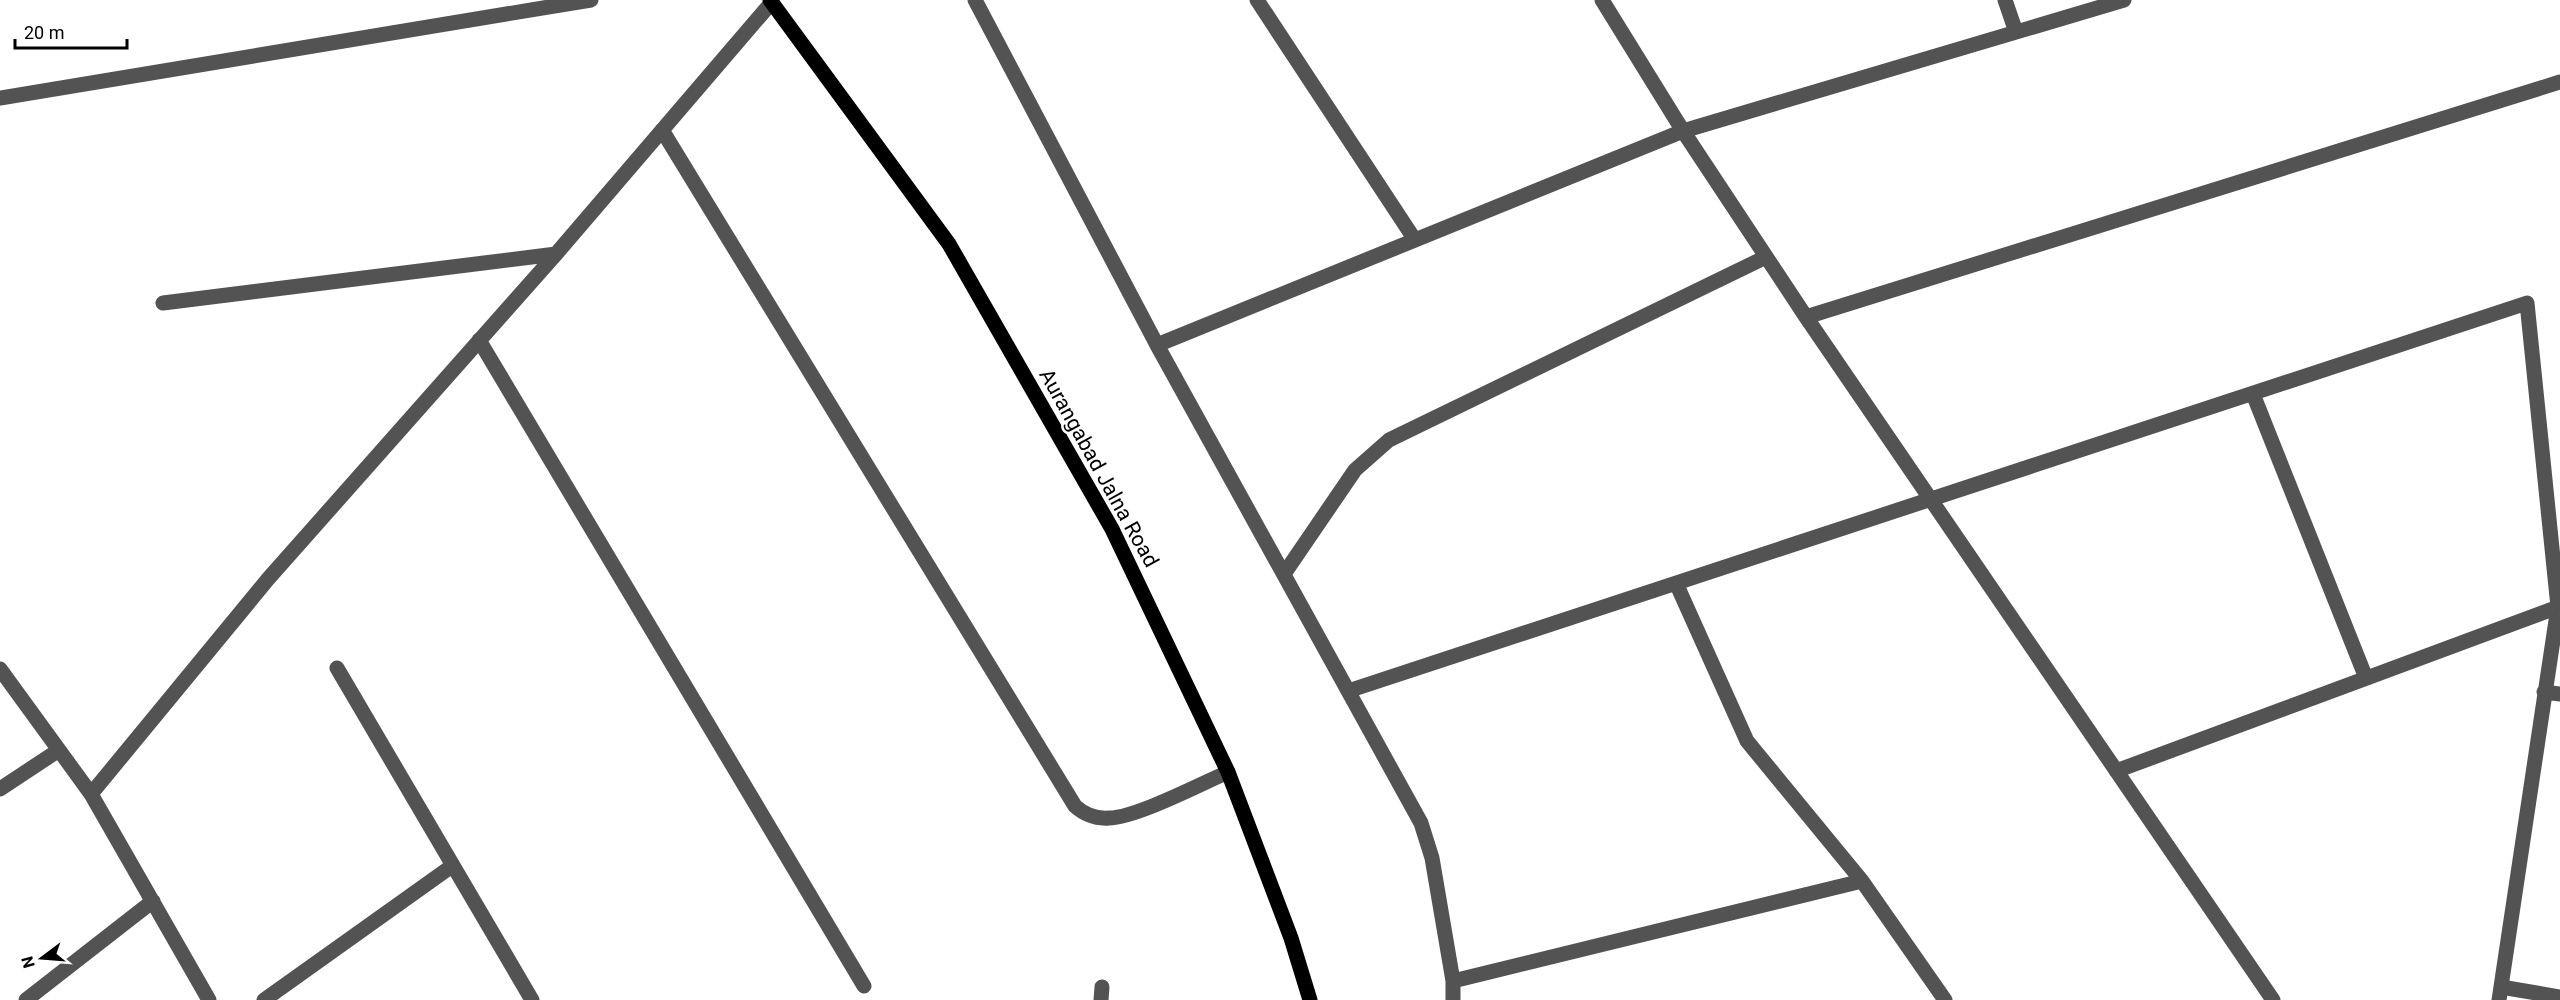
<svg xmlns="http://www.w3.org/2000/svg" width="2560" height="1000" font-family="Roboto,sans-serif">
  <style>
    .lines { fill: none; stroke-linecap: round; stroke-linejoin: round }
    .minor { stroke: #535353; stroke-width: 15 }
    .major { stroke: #000; stroke-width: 15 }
    .labels { text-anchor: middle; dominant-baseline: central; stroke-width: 5; stroke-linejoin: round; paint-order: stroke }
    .street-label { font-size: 21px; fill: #000; stroke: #fff }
  </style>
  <rect width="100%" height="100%" fill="#fff"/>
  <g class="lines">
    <path class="minor" d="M975,0L1157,345L1683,131L1806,317L2273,1000
      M1257,0L1415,240
      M1602,0L1683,131L2124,0
      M2005,0L2016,32
      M0,98L591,0
      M662,130L1075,806C1085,815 1096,819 1109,818C1135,818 1201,784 1228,772
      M163,303L556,254
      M1806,317L2560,82
      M479,340L864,986
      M1157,345L1421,823L1432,858L1453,981V1000
      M2253,394L2366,678
      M1284,574L1355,470L1389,440L1766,257
      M1676,583L1747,741L1862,881L1945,1000
      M337,668L532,1000
      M0,669L91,794L209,1000
      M1348,691L2527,303L2558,607L2499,1000
      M2544,692L2560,694
      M2116,771L2558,607
      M0,789L59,750
      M91,794L268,579L556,254L772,2
      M1453,981L1862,881
      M2501,987L2560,997
      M26,1000L153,901
      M264,1000L452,866
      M1101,1000L1102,987"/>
    <path class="major" d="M770,0L949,244L1112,529L1228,772L1291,938L1310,1000"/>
  </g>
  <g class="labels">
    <g class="street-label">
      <text transform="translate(1099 468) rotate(61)">Aurangabad Jalna Road</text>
    </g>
  </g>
  <g transform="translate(42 958) rotate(254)" stroke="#ffffff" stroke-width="4.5" paint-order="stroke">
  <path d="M0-4.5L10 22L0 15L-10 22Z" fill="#000000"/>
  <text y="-9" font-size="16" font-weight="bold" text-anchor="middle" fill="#000000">N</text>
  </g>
  <path d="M15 39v9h112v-9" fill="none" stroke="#000000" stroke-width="3"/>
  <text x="24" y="39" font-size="18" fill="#000000" stroke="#ffffff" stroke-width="4.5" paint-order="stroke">20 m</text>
</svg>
